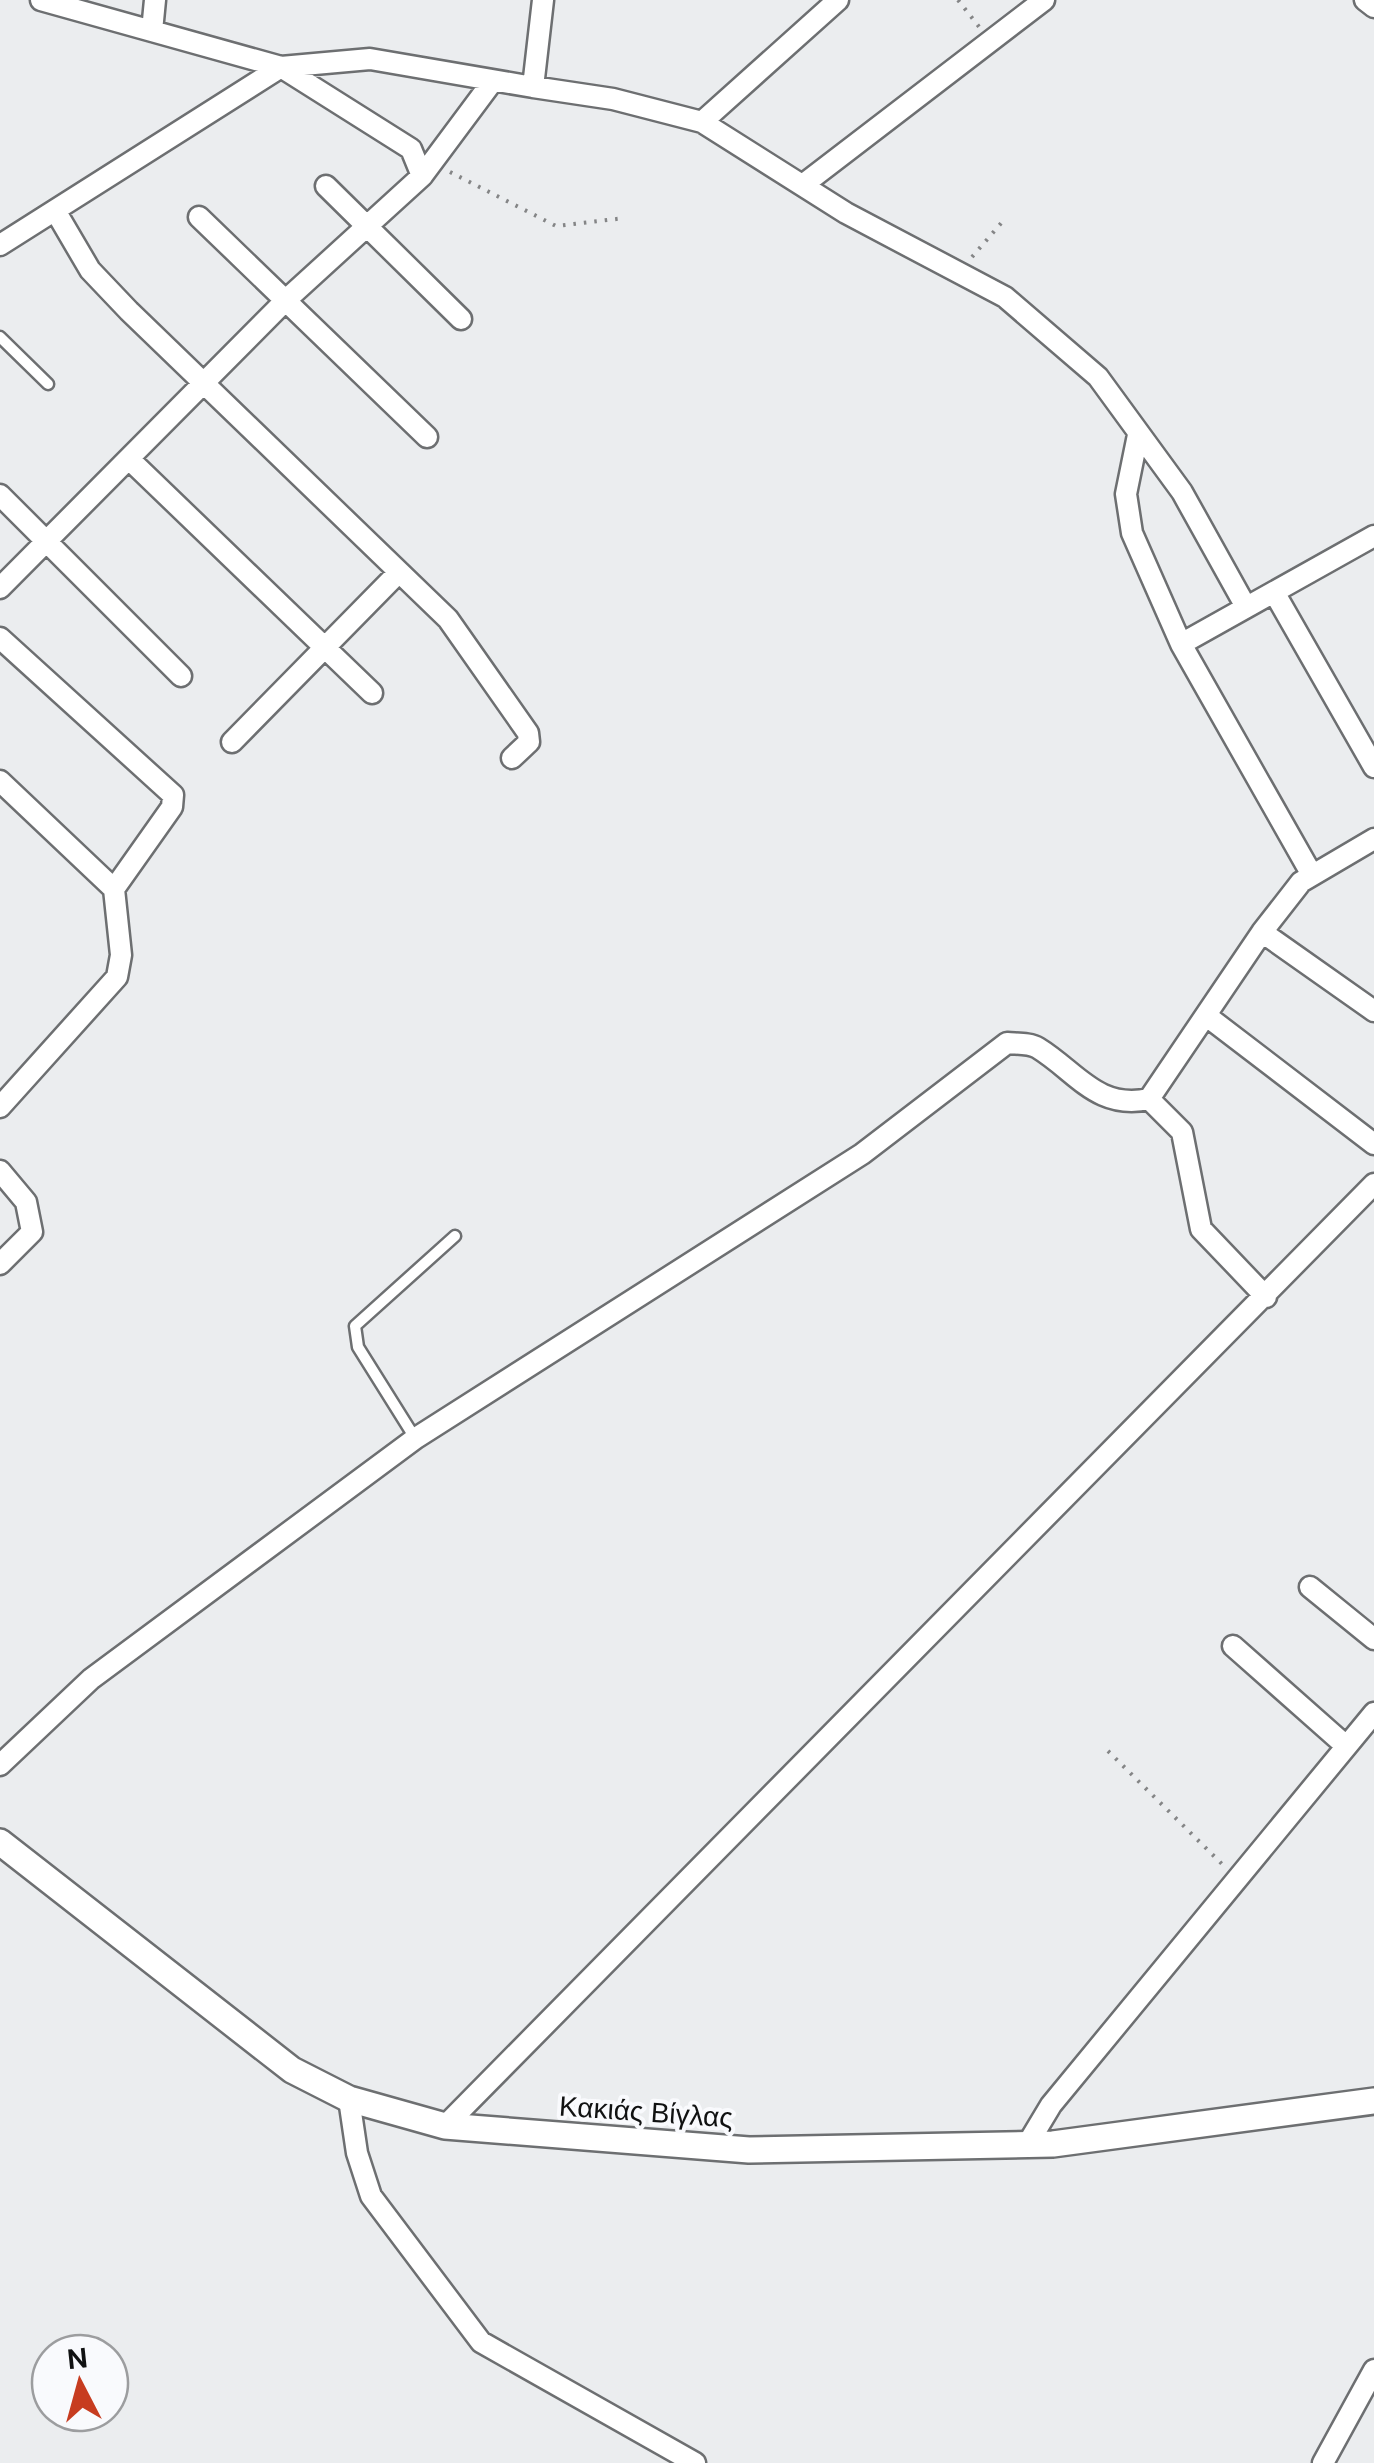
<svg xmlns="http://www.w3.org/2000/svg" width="1374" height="2463" font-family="'DM Sans',sans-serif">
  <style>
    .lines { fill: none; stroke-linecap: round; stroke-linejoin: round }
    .service-casing { stroke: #6d6f71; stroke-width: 15 }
    .minor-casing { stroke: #6d6f71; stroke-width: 25 }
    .tertiary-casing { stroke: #6d6f71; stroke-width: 30 }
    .path { stroke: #848586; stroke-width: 4; stroke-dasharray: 2.5 8; stroke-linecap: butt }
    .service { stroke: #fff; stroke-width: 10 }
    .minor { stroke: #fff; stroke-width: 20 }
    .tertiary { stroke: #fff; stroke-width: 25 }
    .labels { text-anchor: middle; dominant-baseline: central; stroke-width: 8; stroke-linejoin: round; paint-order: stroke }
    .street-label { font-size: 28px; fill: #111212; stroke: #f9fafd }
  </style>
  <rect width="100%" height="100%" fill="#ebedef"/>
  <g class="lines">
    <defs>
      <path id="service" d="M0,337L48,384
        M415,1438L358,1347L355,1326L455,1236"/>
      <path id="minor" d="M1365,0L1374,7
        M152,31L155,0
        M533,87L613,99L702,122L838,0
        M702,122L846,213L1005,297L1098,377L1182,492L1246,607
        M422,176L492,82
        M804,184L1044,0
        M326,186L461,319
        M56,212L90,270L129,311L448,619L528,733L529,742L512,758
        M199,217L427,437
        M0,245L281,67L370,59L533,87L543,0
        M1138,435L1126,494L1132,533L1181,644L1312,875
        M129,459L372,693
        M0,495L181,676
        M0,588L286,300L422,176L411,149L281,67L41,0
        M1274,592L1374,767
        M0,638L173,795L172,807L114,889
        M1181,644L1374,536
        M232,742L399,572
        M0,781L114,889L121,955L117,977L0,1107
        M1262,932L1374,1011
        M1208,1017L1374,1144
        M1149,1099L1182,1132L1201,1229L1266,1297
        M0,1171L26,1202L32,1232L0,1264
        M1310,1587L1374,1639
        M1233,1646L1346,1746
        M0,1765L91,1679L416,1438L862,1154L1007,1043C1017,1044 1030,1043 1038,1048C1077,1072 1097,1110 1149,1099L1262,932L1301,882L1374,839
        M349,2099L357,2153L371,2196L481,2342L695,2463
        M445,2126L1374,1184
        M1027,2145L1051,2105L1374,1713
        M1323,2463L1374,2370"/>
      <path id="tertiary" d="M0,1842L292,2070L349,2099L445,2126L749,2150L1053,2144L1374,2101"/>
    </defs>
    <use href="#service" class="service-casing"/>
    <use href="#minor" class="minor-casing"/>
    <use href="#tertiary" class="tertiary-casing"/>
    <path class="path" d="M958,0L980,28
      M450,172L556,226L625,218
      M972,257L1003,221
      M1108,1751L1224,1866"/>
    <use href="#service" class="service"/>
    <use href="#minor" class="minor"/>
    <use href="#tertiary" class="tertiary"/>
  </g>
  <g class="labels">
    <g class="street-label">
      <text transform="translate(646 2112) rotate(4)">Κακιάς Βίγλας</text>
    </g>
  </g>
  <g transform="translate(80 2383) rotate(354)"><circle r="48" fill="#f9fafd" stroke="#9c9d9f" stroke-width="2.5"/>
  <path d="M0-8L18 38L0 25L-18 38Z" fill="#c73c20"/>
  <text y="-15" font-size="28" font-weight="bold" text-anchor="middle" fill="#111212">N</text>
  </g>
</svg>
